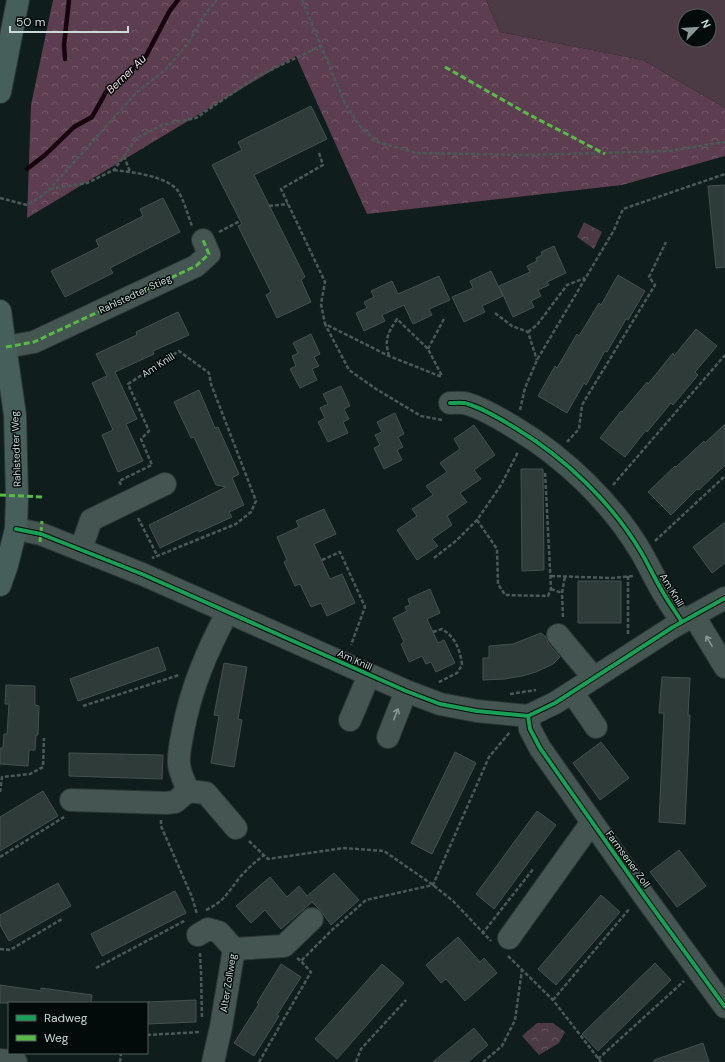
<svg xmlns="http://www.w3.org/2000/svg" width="725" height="1062" font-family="'DM Sans',sans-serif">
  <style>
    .forest { fill: url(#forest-crowns) }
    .park { fill: url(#park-crowns) }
    .pitch { fill: #4c3a45; fill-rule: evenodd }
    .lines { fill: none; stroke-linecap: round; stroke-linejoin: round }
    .stream { stroke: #16030e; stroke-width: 4.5 }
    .building { fill: #2f3b39; stroke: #455150 }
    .minor-casing { stroke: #2b3735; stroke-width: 24 }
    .major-casing { stroke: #2b3735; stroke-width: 24 }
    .path { stroke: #4b5957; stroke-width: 2.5; stroke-dasharray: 4 2; stroke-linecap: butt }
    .minor { stroke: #445552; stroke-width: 22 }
    .major { stroke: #465f5b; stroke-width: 22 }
    .quiet { stroke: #58b947; stroke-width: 3; stroke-dasharray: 6 3; stroke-linecap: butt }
    .cycleway-casing { stroke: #030b0a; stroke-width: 6 }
    .cycleway { stroke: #1a9f57; stroke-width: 4 }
    .oneway { stroke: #889894 }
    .labels { text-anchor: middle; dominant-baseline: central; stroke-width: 3; stroke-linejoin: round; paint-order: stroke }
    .street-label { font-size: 10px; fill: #cbdad7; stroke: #030b0a }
    .water-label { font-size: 11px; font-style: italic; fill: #f8dbea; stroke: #030b0a }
  </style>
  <defs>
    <pattern id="forest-crowns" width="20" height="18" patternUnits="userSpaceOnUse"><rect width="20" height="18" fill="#5d3d50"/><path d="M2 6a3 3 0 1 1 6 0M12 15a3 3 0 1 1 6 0" fill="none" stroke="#735868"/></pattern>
    <pattern id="park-crowns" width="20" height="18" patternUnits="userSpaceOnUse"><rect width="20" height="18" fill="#4c3a45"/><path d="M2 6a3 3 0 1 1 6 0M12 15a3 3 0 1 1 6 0" fill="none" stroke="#64565f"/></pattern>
  </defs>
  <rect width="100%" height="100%" fill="#0f1e1c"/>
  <path class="forest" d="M53,0H486L500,32L643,60L725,108V156L622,185L367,214L296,56L27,218L31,105Z"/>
  <path class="park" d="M584,222L602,232L594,249L577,237Z
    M537,1023H553L565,1032L559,1043L539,1055L522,1036Z"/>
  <path class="pitch" d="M486,0H725V108L643,60L500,32ZM685,16H709V40H685Z"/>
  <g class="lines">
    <path class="stream" d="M65,59L64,45L69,0
      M27,169L45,155L74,127L92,117L106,92L145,58L169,12L178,0"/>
  </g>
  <path class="building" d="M311,106L327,139L254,175L305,277L301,280L311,302L277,318L266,295L271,292L238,226L242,224L212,165L242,150L238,142Z
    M725,185V267L716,268L708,186Z
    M163,198L180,232L110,268L113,273L65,297L51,271L99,247L96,240L143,216L140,209Z
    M554,246L566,273L547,282L549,285L538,290L541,296L531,301L534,307L513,317L499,286L530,272L527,266L537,261L536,258L542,255L541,252Z
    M491,271L503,296L482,306L485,312L464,322L452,297L473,288L470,281Z
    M618,275L645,291L628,320L626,319L607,352L605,351L586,385L584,383L567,413L538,396L555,366L557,368L577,334L579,336L599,303L601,305Z
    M439,276L450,300L429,309L432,315L413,324L404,305L382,315L385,321L364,331L356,313L367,308L364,302L374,297L371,291L392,281L398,294Z
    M178,312L189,335L153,351L154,354L115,372L137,419L126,424L143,461L118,472L102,435L113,430L92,383L107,376L96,354L137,335L136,332Z
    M696,329L717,346L695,372L698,375L673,405L671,403L647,432L646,430L625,457L600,438L621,411L622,412L647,382L648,384L673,353L674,356Z
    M311,334L320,354L314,357L319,366L312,369L317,380L300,388L290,369L296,366L292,356L298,353L293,343Z
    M341,386L350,406L344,409L349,419L343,422L348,433L328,442L318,422L325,418L320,408L328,404L323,394Z
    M199,390L215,428L218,427L239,474L232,478L244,505L229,512L232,517L199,532L198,530L160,548L149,525L226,487L216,485L194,437L191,438L174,402Z
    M395,413L404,434L398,437L403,447L397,450L402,460L384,469L374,448L380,445L375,435L382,432L377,422Z
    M725,424V465L699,490L697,489L671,515L648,492L675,466L676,467L704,441L705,443Z
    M474,425L495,455L474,470L481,479L460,493L467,502L447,516L452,525L432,539L438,546L417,560L397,530L417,516L412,509L433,495L426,486L447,472L440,463L460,449L454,439Z
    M521,469H543L544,570L522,571Z
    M324,509L336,534L314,544L330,579L342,574L355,603L327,616L321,603L311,607L300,584L295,586L284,562L287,560L277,537L299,527L296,521Z
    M725,522V563L712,573L693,547Z
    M578,581H621V623H578Z
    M430,589L440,613L427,619L438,643L444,640L455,663L436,672L431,662L426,664L422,656L409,662L401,644L404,642L393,618L407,611L405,607L410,605L408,599Z
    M541,633L546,637L548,643L560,657L553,664L536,672L522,676L504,679L483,680V658H489V646L513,644Z
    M158,647L166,670L78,701L70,679Z
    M224,663L247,667L238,719L242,720L234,767L211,763L219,716L214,715Z
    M662,677L690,678L688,715H690L685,824L659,822L664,713H659Z
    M6,685L35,686V705L39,706L38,735H36L35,750H29L28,766L0,764V748H3L4,734H7L9,704H5Z
    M601,742L629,778L600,800L573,763Z
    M455,752L476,763L432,854L411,843Z
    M69,753L163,755L162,779L69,776Z
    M43,791L58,816L0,851V817Z
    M537,811L556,825L494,909L476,894Z
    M679,850L706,886L677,907L650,872Z
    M334,873L359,900L331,925L321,911L312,902L281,929L265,910L251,923L236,906L270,877L287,897L299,886L307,896Z
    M58,883L71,906L9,941L0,925V915Z
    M175,891L186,913L102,956L91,934Z
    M601,895L620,912L556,985L538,969Z
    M458,937L480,962L484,958L497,973L465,1001L446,979L441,983L426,965Z
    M655,963L671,980L598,1051L582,1034Z
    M281,964L301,977L277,1015L279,1016L254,1056L234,1043L259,1004L257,1003Z
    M382,964L404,983L337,1059L315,1039Z
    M0,985L41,991V988L92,995L91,1003H0Z
    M196,1000V1022L147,1024V1002Z
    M474,1028L488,1045L468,1062H433Z
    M703,1043L709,1062H654V1060Z"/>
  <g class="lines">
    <defs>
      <path id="minor" d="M6,347L34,342L196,266L209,254L203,240
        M450,403C456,403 463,402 468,404C485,409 502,420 517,429C565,458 612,503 641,552C648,564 654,577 661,589C667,600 675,611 682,622
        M16,529L41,534L142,574L406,691L440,704L477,711L528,716L555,703L673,627L725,598
        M81,549L91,520L165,484
        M694,616L725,667
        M558,635L594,678
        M572,692L596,727
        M528,716L530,729L540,748L642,893L725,1007
        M350,720L369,675
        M388,737L406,691
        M188,791C185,783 180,773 179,765C178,754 181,741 183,731C191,688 207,651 227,613
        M188,791L206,793L236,828
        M71,800L166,803L175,802L188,791
        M198,935L208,929L219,932L234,949L221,1027L213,1062
        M509,938L592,822
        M234,949L284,946L312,919
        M0,1060L16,1062"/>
      <path id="major" d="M0,92L18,0
        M0,311L15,415L17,496L16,529L7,565L0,585"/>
    </defs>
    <use href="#minor" class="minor-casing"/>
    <use href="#major" class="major-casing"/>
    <path class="path" d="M302,0L345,104L359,125L377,142L416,153L530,155L669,151L725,142
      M319,153L323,165L281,189L325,282L321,304L325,324
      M124,156L130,172
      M114,170C132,172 167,176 178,191C184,200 188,216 192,226
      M50,189L87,183L114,170L137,138L162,125L196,118L258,76L321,46
      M0,198L27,205L39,198L50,189L136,93L165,70L189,42L205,14L217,0
      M269,206L288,204
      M219,232L240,221
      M495,313L512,326L528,332L537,360
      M528,332L537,325L567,285L585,278
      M428,349L445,317
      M389,356C384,339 388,333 397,319L428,349L442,376
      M520,410L525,388L537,360L614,230L623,209L725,174
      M442,420L421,416L376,389L349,370L325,324L389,356L442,377
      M567,442L579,429L582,405L588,395L655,285L649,277L666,242
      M121,485L119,481L152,465L141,439L149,431L128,384L179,351L209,373L211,384L256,501L251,512L236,524L152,558
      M613,485L725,355
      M138,518L157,555
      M477,520L497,549L498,584L505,595L548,596L551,589L545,472
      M655,541L725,476
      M434,558L457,540L477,520L501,485L518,452
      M322,560L340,552L365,607L351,645
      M551,576L611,578L634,576
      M628,576V634
      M551,589L562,593
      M563,617L562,593L565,576
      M433,632L442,629C455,637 460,649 462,665L457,673L437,683
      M510,694L536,690
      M83,706L179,675
      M0,792L2,777L30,774L43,767L44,738
      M161,820V826L192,897L197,914
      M249,841L268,859L344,848L384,851L433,885L453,901L491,941
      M0,857L64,817
      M206,910C225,901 228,892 240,877C247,869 255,862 264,855
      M482,934L534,868
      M0,949L10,950L62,919
      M200,953L201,972L202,1018
      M508,956L553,1000L601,1062
      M297,958L301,961L332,930L366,900L433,885L489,757L510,732
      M96,968L186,920
      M553,1000L630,908
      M147,1035L201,1032
      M598,1059L684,981
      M120,1062L121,1053
      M259,1062L311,972L301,961
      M356,1062L361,1049L406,1000
      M483,1062L502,1046L515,1020L522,970"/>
    <use href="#minor" class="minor"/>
    <use href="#major" class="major"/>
    <path class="quiet" d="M445,67L526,113L605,154
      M6,347L34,342L196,266L209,254L203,240
      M0,495L44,497
      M40,542L42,521"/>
    <defs>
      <path id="cycleway" d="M450,403C456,403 463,402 468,404C485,409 502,420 517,429C565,458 612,503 641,552C648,564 654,577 661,589C667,600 675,611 682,622
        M16,529L41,534L142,574L406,691L440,704L477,711L528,716L555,703L673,627L725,598
        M528,716L530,729L540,748L642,893L725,1007"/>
    </defs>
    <use href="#cycleway" class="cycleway-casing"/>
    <use href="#cycleway" class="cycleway"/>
  </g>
  <defs><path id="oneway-shaft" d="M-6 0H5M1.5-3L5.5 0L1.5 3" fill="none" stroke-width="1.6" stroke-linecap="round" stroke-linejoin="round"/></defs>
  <g class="oneway">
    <use href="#oneway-shaft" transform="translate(709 641) rotate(-121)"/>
    <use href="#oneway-shaft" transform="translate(396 714) rotate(-69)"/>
  </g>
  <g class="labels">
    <g class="street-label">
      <text transform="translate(135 294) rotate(-25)">Rahlstedter Stieg</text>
      <text transform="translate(158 365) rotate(-33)">Am Knill</text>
      <text transform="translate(16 449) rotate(-92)">Rahlstedter Weg</text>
      <text transform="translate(672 590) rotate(59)">Am Knill</text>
      <text transform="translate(355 660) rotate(24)">Am Knill</text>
      <text transform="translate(628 859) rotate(54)">Farmsener Zoll</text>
      <text transform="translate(228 983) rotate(-81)">Alter Zollweg</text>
    </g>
    <g class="water-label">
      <text transform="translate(126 74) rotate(-44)">Berner Au</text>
    </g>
  </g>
  <rect x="8" y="1002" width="140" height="52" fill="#030b0a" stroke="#535e5c"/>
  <rect x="16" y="1015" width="20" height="6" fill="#1a9f57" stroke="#535e5c"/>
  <text x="44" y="1022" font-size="12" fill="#cbdad7">Radweg</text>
  <rect x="16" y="1035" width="20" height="6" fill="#58b947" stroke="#535e5c"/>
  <text x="44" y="1042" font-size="12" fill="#cbdad7">Weg</text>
  <g transform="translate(697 28) rotate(65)"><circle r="19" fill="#030b0a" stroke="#535e5c"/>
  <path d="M0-3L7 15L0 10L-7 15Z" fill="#899896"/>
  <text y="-6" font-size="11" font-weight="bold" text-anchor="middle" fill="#cbdad7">N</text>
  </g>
  <path d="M10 26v6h118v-6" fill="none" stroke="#cbdad7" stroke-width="2"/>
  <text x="16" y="26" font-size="12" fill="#cbdad7" stroke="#030b0a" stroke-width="3" paint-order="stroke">50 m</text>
</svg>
